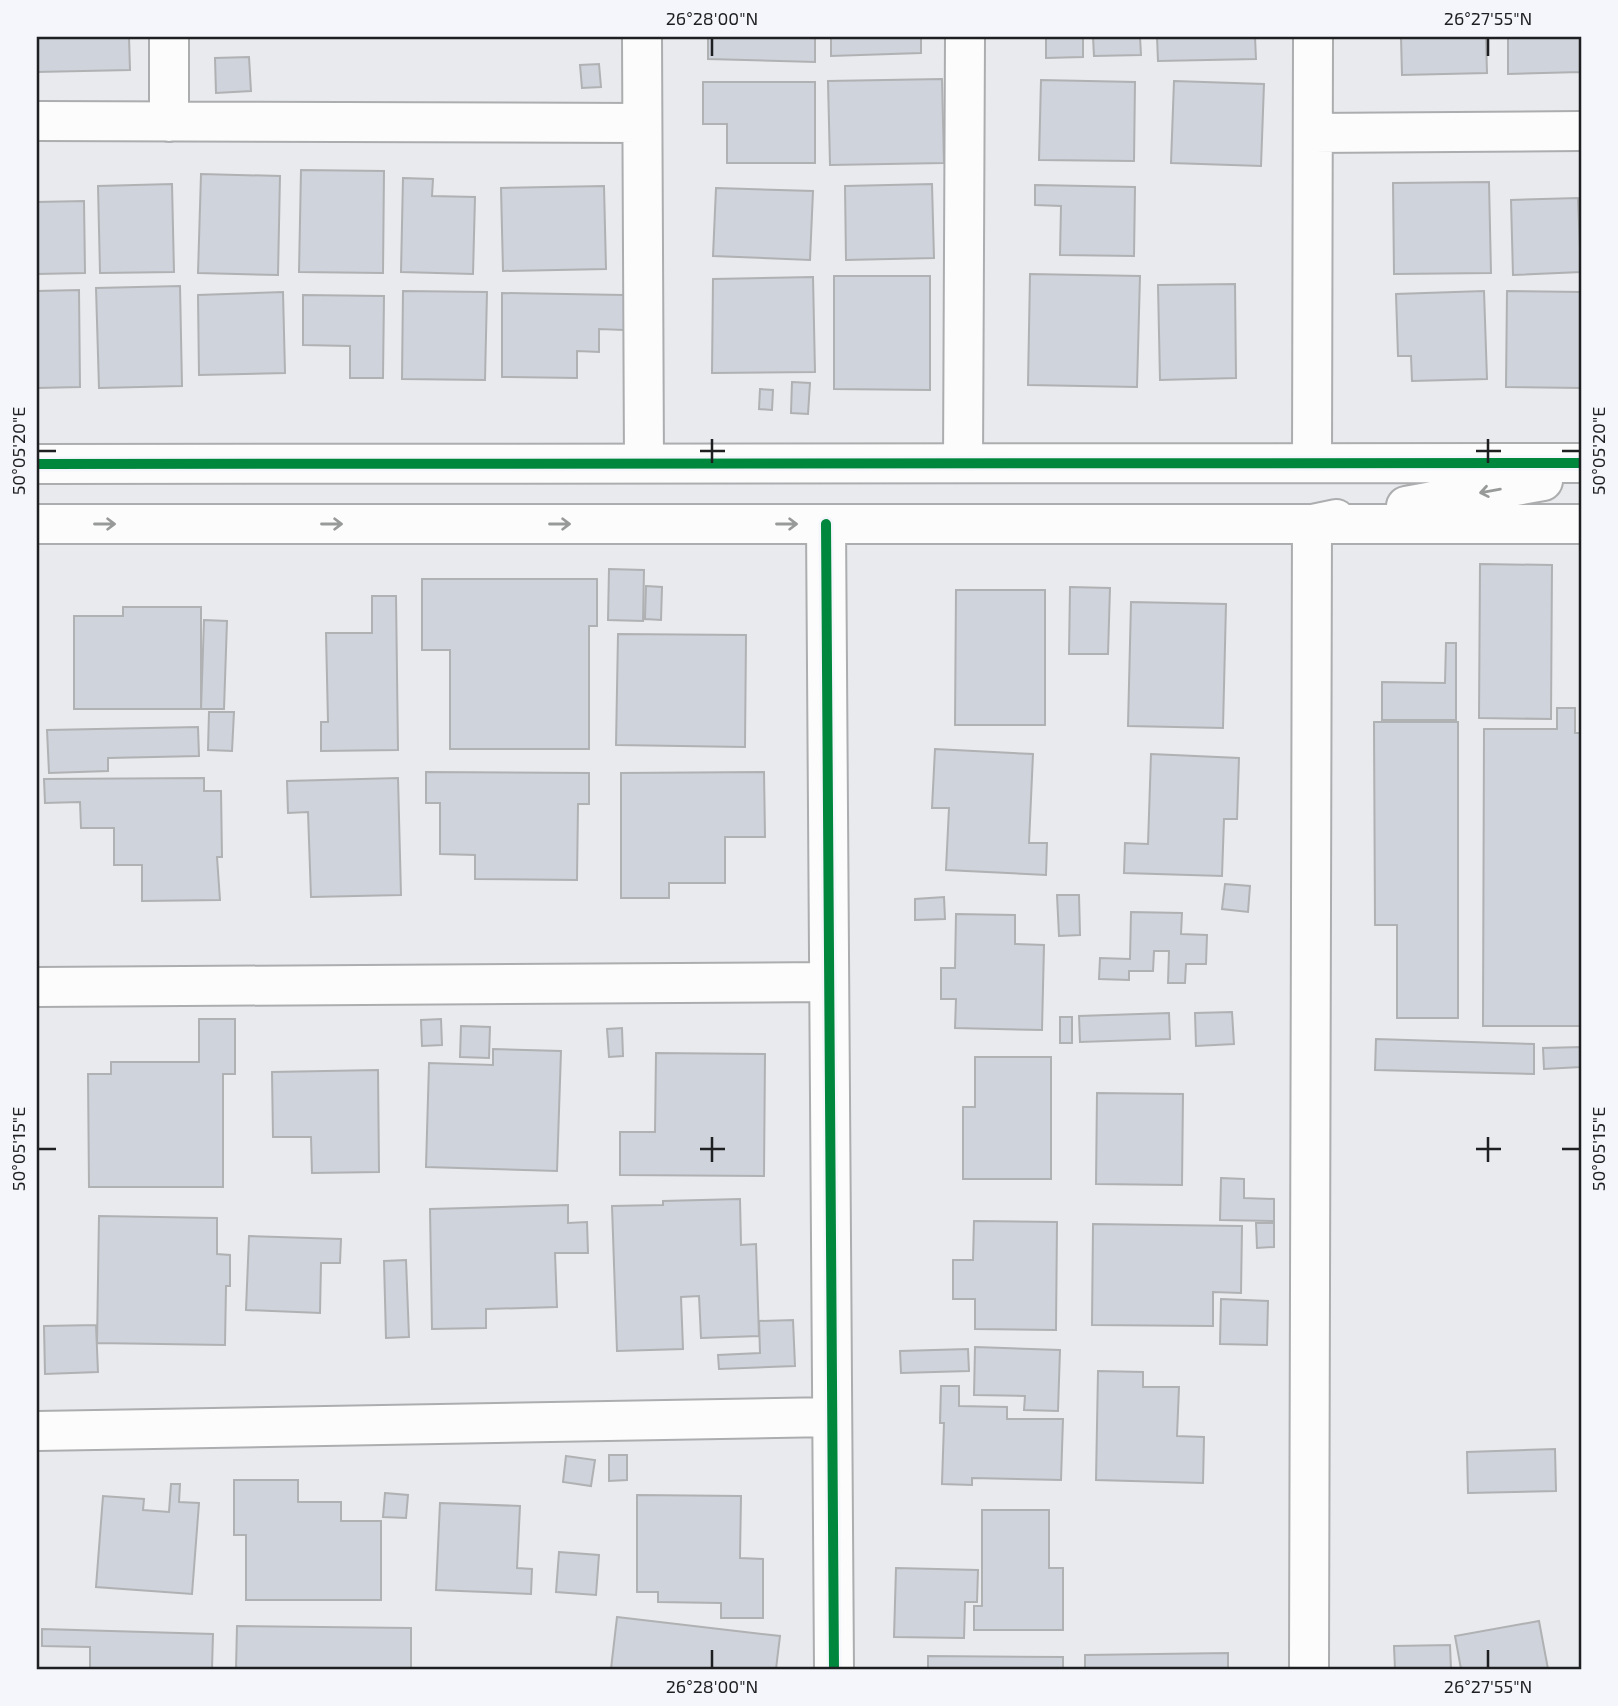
<svg xmlns="http://www.w3.org/2000/svg" width="1618" height="1706" font-family="'Exo 2',sans-serif">
  <style>
    .building { fill: #cfd3db; stroke: #b0b1b3; stroke-width: 2 }
    .lines { fill: none; stroke-linecap: round; stroke-linejoin: round }
    .minor-casing { stroke: #acadaf; stroke-width: 42 }
    .minor { stroke: #fcfcfc; stroke-width: 38 }
    .cycleway-casing { stroke: #f4f6fb; stroke-width: 15 }
    .cycleway { stroke: #00873e; stroke-width: 10 }
    .oneway { stroke: #989999 }
    .ticks { fill: none; stroke: #1e1f21; stroke-width: 2.5 }
    .neatline { fill: none; stroke: #1e1f21; stroke-width: 2.5 }
    .ticks-label { font-size: 18px; text-anchor: middle; fill: #1e1f21 }
  </style>
  <rect width="100%" height="100%" fill="#e8eaed"/>
  <path class="building" d="M37,37H129L130,70L37,72Z
    M708,37H815V62L708,59Z
    M831,37H921V53L831,56Z
    M1046,37H1083V57L1046,58Z
    M1093,37H1140L1141,55L1094,56Z
    M1157,37H1255L1256,59L1158,61Z
    M1401,37H1486L1487,73L1402,75Z
    M1508,37H1581V86L1580,72L1508,74Z
    M249,57L251,91L216,93L215,58Z
    M599,64L601,87L582,88L580,65Z
    M942,79L944,163L830,165L828,81Z
    M1041,80L1135,82L1134,161L1039,160Z
    M1174,81L1264,84L1261,166L1171,163Z
    M703,82H815V163H727V124H703Z
    M301,170L384,171L383,273L299,272Z
    M201,174L280,176L278,275L198,273Z
    M403,178L433,179L432,196L475,197L473,274L401,272Z
    M1489,182L1491,273L1394,274L1393,183Z
    M172,184L174,272L100,273L98,186Z
    M932,184L934,258L846,260L845,186Z
    M1035,185L1135,187L1134,256L1060,255L1061,206L1035,205Z
    M604,186L606,269L503,271L501,188Z
    M716,188L813,191L810,260L713,256Z
    M1578,198L1581,272L1513,275L1511,200Z
    M84,201L85,273L37,274V202Z
    M1030,274L1140,276L1137,387L1028,385Z
    M834,276H930V390L834,389Z
    M813,277L815,372L712,373L713,279Z
    M1235,284L1236,378L1160,380L1158,285Z
    M180,286L182,386L99,388L96,288Z
    M79,290L80,387L37,388V291Z
    M403,291L487,292L485,380L402,379Z
    M1484,291L1487,379L1412,381L1411,356H1398L1396,294Z
    M1507,291L1581,292V388L1506,387Z
    M283,292L285,373L199,375L198,295Z
    M502,293L624,295V330L599,329V352L577,351V378L502,377Z
    M303,295L384,296L383,378H350V346L303,345Z
    M792,382L810,383L808,414L791,413Z
    M760,389L773,390L772,410L759,409Z
    M1480,564L1552,565L1551,719L1479,718Z
    M609,569L644,570L643,621L608,620Z
    M422,579H597V626H589V749H450V650H422Z
    M646,586L662,587L661,620L645,619Z
    M1070,587L1110,588L1108,654H1069Z
    M956,590H1045V725H955Z
    M372,596H396L398,750L321,751V722H328L326,633H372Z
    M1131,602L1226,604L1223,728L1128,726Z
    M123,607H201V709H74V616H123Z
    M204,620L227,621L224,709H201Z
    M618,634L746,635L745,747L616,745Z
    M1446,643H1456V720H1382V682L1445,683Z
    M1557,708H1575V733H1581V1026H1483L1484,729H1557Z
    M209,712H234L232,751L208,750Z
    M1374,722H1458V1018H1397V925H1375Z
    M198,727L199,756L108,758V771L49,773L47,730Z
    M935,749L1033,754L1029,843H1047L1046,875L946,870L949,808H932Z
    M1151,754L1239,758L1237,819H1224L1222,876L1124,873L1125,843L1148,844Z
    M426,772L589,773V804H578L577,880L475,879V855L440,854V803H426Z
    M764,772L765,837H725V883H669V898H621V773Z
    M204,778V791H221L222,857H217L220,900L142,901V865H114V828H81L80,802L45,803L44,779Z
    M398,778L401,895L311,897L308,812L288,813L287,781Z
    M1225,884L1250,886L1248,912L1222,909Z
    M1057,895H1079L1080,935L1059,936Z
    M944,897L945,919L915,920V899Z
    M1131,912L1182,913L1181,934L1207,935L1206,964H1186L1185,983H1168L1169,951H1154L1153,971H1129V980L1099,979L1100,958L1130,959Z
    M956,914L1015,915V944L1044,945L1042,1030L955,1028L956,999H941V968H955Z
    M1232,1012L1234,1044L1196,1046L1195,1013Z
    M1169,1013L1170,1039L1080,1042L1079,1016Z
    M1060,1017H1072V1043H1060Z
    M199,1019H235V1074H223V1187H89L88,1074H111V1062H199Z
    M441,1019L442,1045L422,1046L421,1020Z
    M461,1026L490,1027L489,1058L460,1057Z
    M622,1028L623,1056L609,1057L607,1029Z
    M1376,1039L1534,1044V1074L1375,1070Z
    M1581,1047V1067L1544,1069L1543,1048Z
    M493,1049L561,1051L557,1171L426,1167L429,1063L493,1065Z
    M656,1053L765,1054L764,1176L620,1175V1132H655Z
    M975,1057H1051V1179H963V1107H975Z
    M378,1070L379,1172L312,1173L311,1137H273L272,1072Z
    M1097,1093L1183,1094L1182,1185L1096,1184Z
    M1221,1178L1244,1179V1198L1274,1199V1221L1220,1220Z
    M740,1199L741,1245L756,1244L759,1336L701,1338L699,1296L681,1297L683,1349L617,1351L612,1206L663,1205V1201Z
    M568,1205V1223L587,1222L588,1253H555L557,1307L486,1309V1328L432,1329L430,1209Z
    M99,1216L217,1218V1254L230,1255V1286H226L225,1345L97,1343Z
    M974,1221L1057,1222L1056,1330L975,1329V1299H953V1260H973Z
    M1256,1223H1274V1247L1257,1248Z
    M1093,1224L1242,1226L1241,1293L1213,1292V1326L1092,1325Z
    M249,1236L341,1239L340,1263H321L320,1313L246,1310Z
    M406,1260L409,1337L386,1338L384,1261Z
    M1221,1299L1268,1301L1267,1345L1220,1344Z
    M793,1320L795,1366L719,1369L718,1355L760,1353L759,1321Z
    M96,1325L98,1372L45,1374L44,1326Z
    M975,1347L1060,1350L1058,1411L1024,1410L1025,1396L974,1395Z
    M968,1349L969,1371L901,1373L900,1351Z
    M1098,1371L1143,1372V1387H1179L1177,1436L1204,1437L1203,1483L1096,1480Z
    M941,1386H959V1406L1007,1407V1419H1063L1061,1480L972,1478V1485L942,1484L944,1423H940Z
    M1555,1449L1556,1491L1468,1493L1467,1452Z
    M609,1455H627V1480L609,1481Z
    M566,1456L595,1460L591,1486L563,1482Z
    M234,1480H298V1502H341V1521H381V1600H246V1535H234Z
    M171,1484H180L179,1502L199,1503L192,1594L96,1587L103,1496L144,1499L143,1510L169,1512Z
    M385,1493L408,1495L406,1518L383,1517Z
    M637,1495L741,1496L740,1558L763,1559V1618H721V1603L658,1602V1592H637Z
    M440,1503L520,1506L517,1568L532,1569L531,1594L436,1590Z
    M982,1510H1049V1568H1063V1630H974V1606H982Z
    M559,1552L599,1555L596,1595L556,1592Z
    M896,1568L978,1570L977,1602H965L964,1638L894,1637Z
    M617,1617L780,1636L776,1669H611Z
    M1539,1621L1548,1669H1461L1455,1636Z
    M237,1626L411,1628V1669H236Z
    M42,1629L213,1634L212,1669H90V1647L42,1646Z
    M1450,1645L1451,1669H1395L1394,1646Z
    M1228,1653V1669H1085V1655Z
    M928,1656L1063,1657V1669H928Z"/>
  <g class="lines">
    <defs>
      <path id="minor" d="M169,37V122
        M642,37L644,463
        M37,121L642,123
        M1313,133L1581,131
        M963,463L965,37
        M1312,463L1313,37
        M37,464L1581,463
        M1406,506L1543,481
        M37,524H1581
        M826,524L834,1669
        M37,987L829,982
        M37,1431L832,1417
        M1309,1669L1312,524L1336,519"/>
    </defs>
    <use href="#minor" class="minor-casing"/>
    <use href="#minor" class="minor"/>
    <defs>
      <path id="cycleway" d="M37,464L1581,463
        M826,524L834,1669"/>
    </defs>
    <use href="#cycleway" class="cycleway-casing"/>
    <use href="#cycleway" class="cycleway"/>
  </g>
  <defs><path id="oneway-shaft" d="M-6 0H5M1.5-3L5.5 0L1.5 3" fill="none" stroke-width="1.6" stroke-linecap="round" stroke-linejoin="round" transform="scale(1.75)"/></defs>
  <g class="oneway">
    <use href="#oneway-shaft" transform="translate(1490 491) rotate(170)"/>
    <use href="#oneway-shaft" transform="translate(105 524)"/>
    <use href="#oneway-shaft" transform="translate(332 524)"/>
    <use href="#oneway-shaft" transform="translate(560 524)"/>
    <use href="#oneway-shaft" transform="translate(787 524)"/>
  </g>
  <path class="ticks" d="M712,38V56M1488,38V56M712,439V463M1488,439V463M38,451H56M700,451H725M1476,451H1501M1562,451H1580M712,1137V1162M1488,1137V1162M38,1149H56M700,1149H725M1476,1149H1501M1562,1149H1580M712,1650V1668M1488,1650V1668"/>
  <rect width="1618" height="1706" fill="none" stroke="#f4f6fb" stroke-width="77"/>
  <rect x="38" y="38" width="1542" height="1630" class="neatline"/>
  <g class="ticks-label">
    <text x="712" y="25">26°28'00"N</text>
    <text x="1488" y="25">26°27'55"N</text>
    <text transform="translate(1599 451) rotate(-90)" y="6">50°05'20"E</text>
    <text transform="translate(19 451) rotate(-90)" y="6">50°05'20"E</text>
    <text transform="translate(1599 1149) rotate(-90)" y="6">50°05'15"E</text>
    <text transform="translate(19 1149) rotate(-90)" y="6">50°05'15"E</text>
    <text x="712" y="1693">26°28'00"N</text>
    <text x="1488" y="1693">26°27'55"N</text>
  </g>
</svg>
